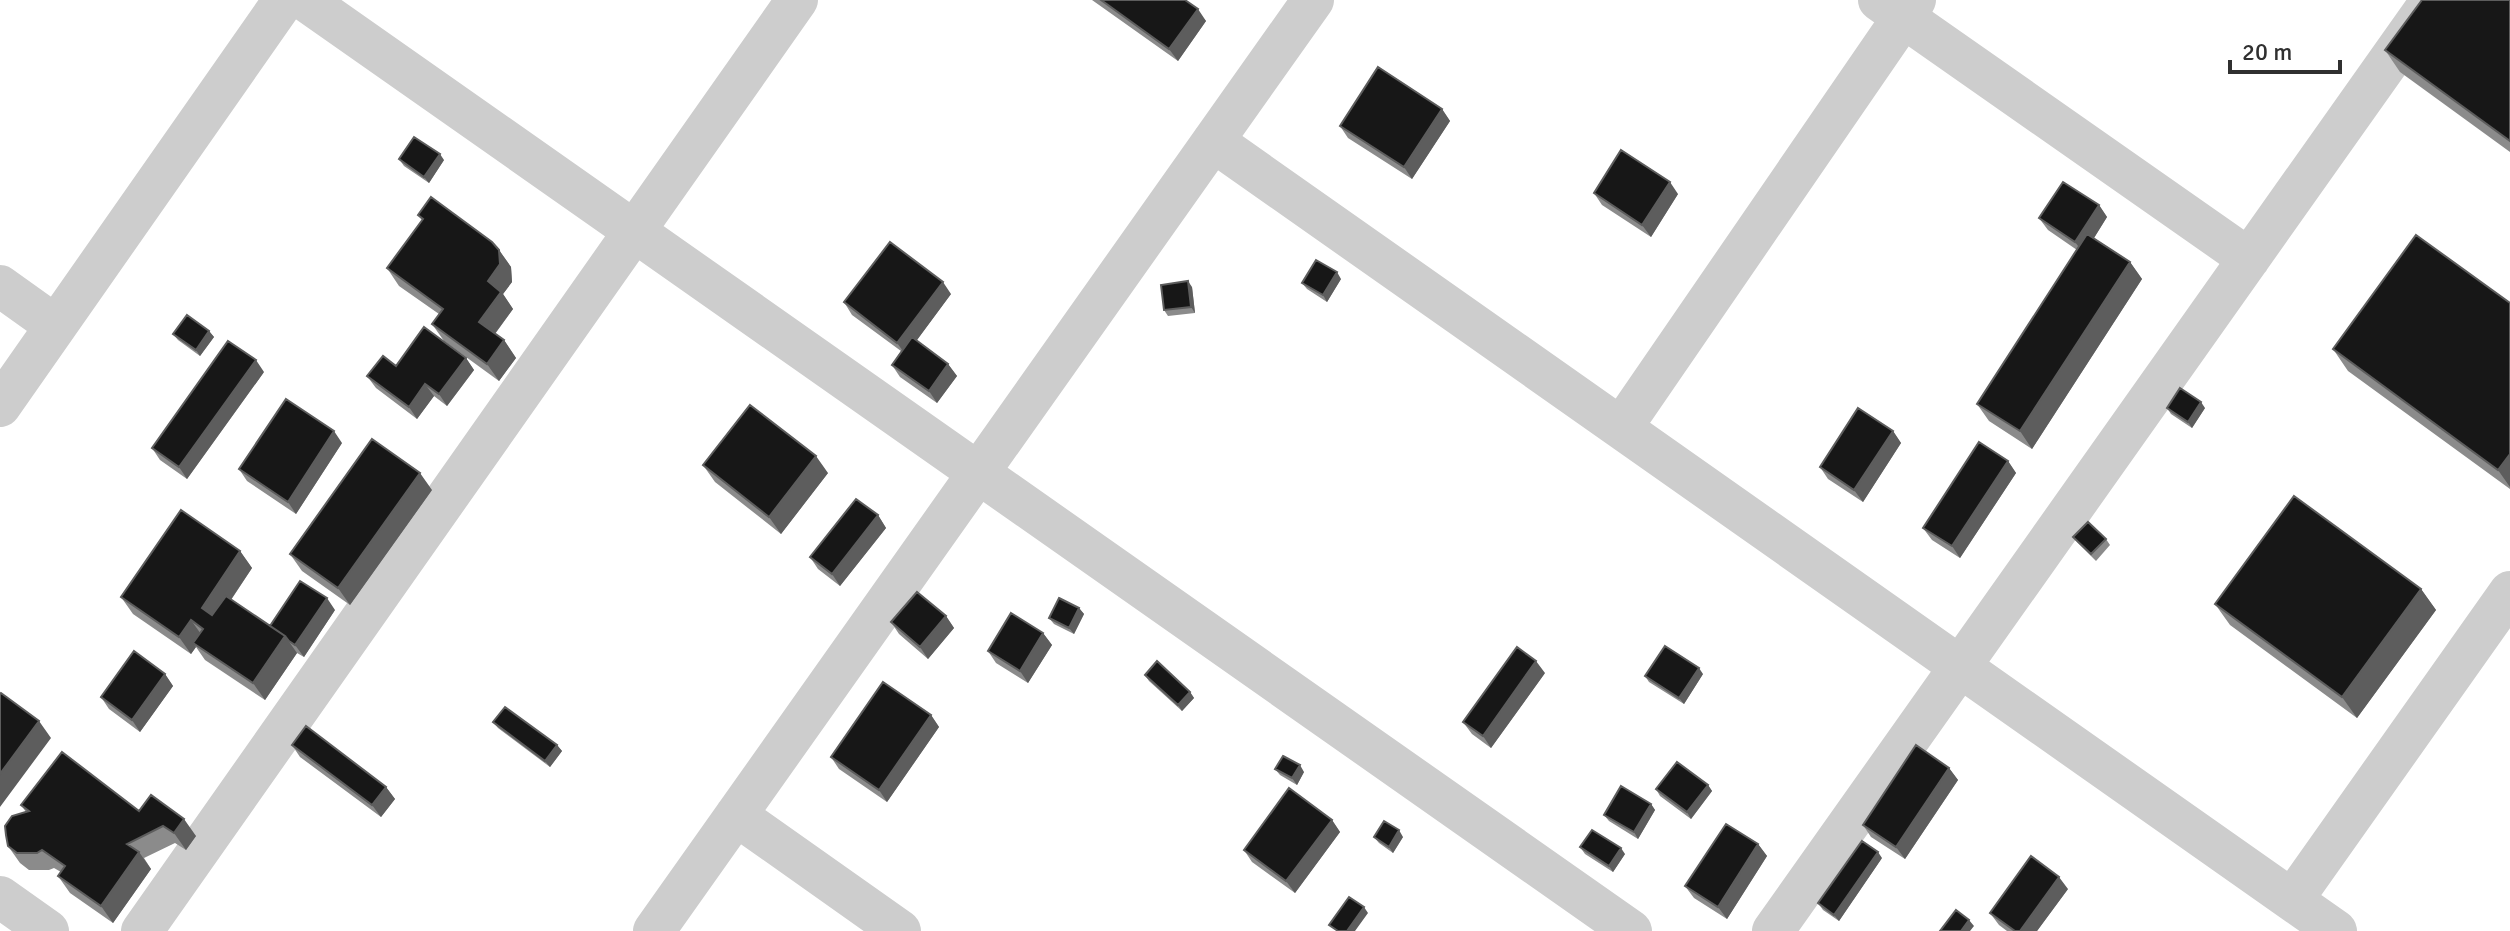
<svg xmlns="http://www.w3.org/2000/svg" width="2510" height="931" font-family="Signika,sans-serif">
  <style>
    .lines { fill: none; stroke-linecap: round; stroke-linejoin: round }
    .minor { stroke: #cdcdcd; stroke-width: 42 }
    .wall { fill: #8b8b8b }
    .shaded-wall { fill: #5d5d5d }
    .building { fill: #171717; stroke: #5d5d5d; stroke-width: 2 }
  </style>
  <rect width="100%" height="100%" fill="#fff"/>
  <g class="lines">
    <path class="minor" d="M305,0L1631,931
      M1879,0L2249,259
      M1213,141L2336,931
      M0,286L56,326
      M0,406L284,0
      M1621,428L1915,0
      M736,815L900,931
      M0,897L48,931
      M2292,900L2510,592
      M142,931L797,0
      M654,931L1313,0
      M1773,931L2432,0"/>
  </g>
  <path class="wall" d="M1092,0H1185L1206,21L1178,61Z
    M2510,0V152L2400,72L2385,50Z
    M1442,109L1450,121L1412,179L1348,138L1340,126Z
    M399,159L444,160L429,183L404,166Z
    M1594,193L1678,194L1651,237L1602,205Z
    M2099,205L2107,217L2094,238L2130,262L2142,279L2032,449L1989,421L1977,404L2077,250L2048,230L2039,218Z
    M418,215L499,250L511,267L512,282L503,294L513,309L495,334L504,340L516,358L499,381L444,341L432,324L439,314L399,286L387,268L422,220Z
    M1341,279L1327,302L1307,289L1302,283Z
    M1192,287L1195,313L1168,316L1164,310Z
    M951,294L916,341L948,364L957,376L937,403L900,377L892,365L901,351L852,315L844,302Z
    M2510,303V489L2348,371L2333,349Z
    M209,331L214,337L200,356L178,340L173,334Z
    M466,358L474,370L447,406L434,396L417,419L376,388L367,376L396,366Z
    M264,372L187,479L160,460L152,448Z
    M2167,408H2205L2192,428L2171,414Z
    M1893,431L1901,443L1863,502L1828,479L1820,467Z
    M342,443L296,514L247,481L239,469Z
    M2008,461L2016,473L1960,558L1932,540L1923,528Z
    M703,465L828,473L781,534L715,482Z
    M432,490L350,605L302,571L290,554Z
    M878,515L886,528L840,586L818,569L810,557Z
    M2073,537L2106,539L2110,545L2096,561L2078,543Z
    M240,551L252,568L231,600L270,626L335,610L304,657L297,653L265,700L205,660L196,647L191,654L133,614L121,597Z
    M2421,589L2436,610L2357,718L2230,625L2215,604Z
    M1079,608L1084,614L1074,634L1054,624L1049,618Z
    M946,616L954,628L928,659L899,634L891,622Z
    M1043,633L1052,645L1028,683L996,663L988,651Z
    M1545,673L1491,748L1472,734L1463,722Z
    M165,674L173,686L140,732L109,709L101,697Z
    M1703,674L1684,704L1649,682L1645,676Z
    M1145,675L1190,692L1194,698L1182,711L1149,681Z
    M931,715L939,727L887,802L839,769L831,757Z
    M493,722L557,745L562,751L550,767L498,728Z
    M292,745L386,787L395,799L381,817L300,757Z
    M1949,768L1958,780L1905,859L1871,837L1863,825Z
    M1275,769L1304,772L1297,785L1280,775Z
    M1708,785L1712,791L1691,819L1660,796L1656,789Z
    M1651,804L1655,810L1638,839L1609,821L1604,815Z
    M21,805L139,811L196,836L186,850L175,843L144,858L151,869L113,923L70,893L58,876L61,872L54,868L49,870H29L20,863L8,846L26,812Z
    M1332,820L1340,832L1295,893L1252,862L1244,850Z
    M1374,837H1403L1393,853L1379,843Z
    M1758,844L1767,856L1727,919L1694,898L1685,886Z
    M1580,847L1625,854L1613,872L1585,854Z
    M1882,858L1839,921L1823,910L1818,903Z
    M2068,889L2037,931H2007L1999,925L1990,913Z"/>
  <path class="shaded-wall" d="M1198,9L1206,21L1178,61L1169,49Z
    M1442,109L1450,121L1412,179L1404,167Z
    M440,154L444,160L429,183L424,177Z
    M1670,182L1678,194L1651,237L1642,225Z
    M2099,205L2107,217L2084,254L2075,242Z
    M499,250L511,267L512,282L503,294L513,309L491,339L479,322L488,281Z
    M2130,262L2142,279L2032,449L2020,431Z
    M1337,272L1341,279L1327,302L1323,295Z
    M1188,281L1192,287L1195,313L1191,307Z
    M943,282L951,294L906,355L897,343Z
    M209,331L214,337L200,356L196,350Z
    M504,340L516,358L499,381L487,364Z
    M466,358L474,370L447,406L439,394Z
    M256,360L264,372L187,479L179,467Z
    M948,364L957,376L937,403L929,391Z
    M425,384L434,396L417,419L409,407Z
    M2201,402L2205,408L2192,428L2188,422Z
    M334,431L342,443L296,514L288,502Z
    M1893,431L1901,443L1863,502L1854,490Z
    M2510,454V487L2498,470Z
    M816,456L828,473L781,534L769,517Z
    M2008,461L2016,473L1960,558L1952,546Z
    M420,473L432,490L350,605L338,588Z
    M878,515L886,528L840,586L832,574Z
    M240,551L252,568L214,625L202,608Z
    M2421,589L2436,610L2357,718L2342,697Z
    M327,598L335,610L304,657L295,645Z
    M1079,608L1084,614L1074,634L1069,628Z
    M946,616L954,628L928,659L920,647Z
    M191,620L203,637L193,643L196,647L191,654L179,637Z
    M1043,633L1052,645L1028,683L1020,671Z
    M285,636L297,653L265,700L253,683Z
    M1536,661L1545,673L1491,748L1483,736Z
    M1699,668L1703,674L1684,704L1679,698Z
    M165,674L173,686L140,732L132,720Z
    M1190,692L1194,698L1182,711L1178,705Z
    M931,715L939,727L887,802L879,790Z
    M39,721L51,738L0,807V774Z
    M557,745L562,751L550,767L545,761Z
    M1300,765L1304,772L1297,785L1292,778Z
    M1949,768L1958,780L1905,859L1896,847Z
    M1708,785L1712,791L1691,819L1687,812Z
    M386,787L395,799L381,817L372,805Z
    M1651,804L1655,810L1638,839L1634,832Z
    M184,819L196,836L186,850L174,833Z
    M1332,820L1340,832L1295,893L1286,881Z
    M1399,830L1403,837L1393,853L1389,847Z
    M1758,844L1767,856L1727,919L1718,907Z
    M1621,848L1625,854L1613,872L1609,866Z
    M139,852L151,869L113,923L101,906Z
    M1878,852L1882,858L1839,921L1834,915Z
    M2059,877L2068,889L2037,931H2020Z
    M1364,907L1368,913L1355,931H1347Z
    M1969,920L1974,926L1970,931H1961Z"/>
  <path class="building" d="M1101,0H1185L1198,9L1169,49Z
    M2422,0H2510V141L2385,50Z
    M1378,67L1442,109L1404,167L1340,126Z
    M414,137L440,154L424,177L399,159Z
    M1621,150L1670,182L1642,225L1594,193Z
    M2063,182L2099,205L2075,242L2039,218Z
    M431,197L492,242L499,250L500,264L488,281L501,292L479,322L504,340L487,364L432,324L443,309L387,268L423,219L418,215Z
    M2087,234L2130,262L2020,431L1977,404Z
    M2416,235L2510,303V454L2498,470L2333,349Z
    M890,242L943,282L897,343L844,302Z
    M1316,260L1337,272L1323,295L1302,283Z
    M1188,281L1191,307L1164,310L1161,285Z
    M187,315L209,331L196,350L173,334Z
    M424,327L466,358L439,394L425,384L409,407L367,376L383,356L396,366Z
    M912,337L948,364L929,391L892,365Z
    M228,341L256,360L179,467L152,448Z
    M2180,388L2201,402L2188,422L2167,408Z
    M286,399L334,431L288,502L239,469Z
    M750,405L816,456L769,517L703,465Z
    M1858,408L1893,431L1854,490L1820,467Z
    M372,439L420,473L338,588L290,554Z
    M1979,442L2008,461L1952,546L1923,528Z
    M2294,496L2421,589L2342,697L2215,604Z
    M856,499L878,515L832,574L810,557Z
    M181,510L240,551L202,608L212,615L226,596L285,636L253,683L193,643L203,629L191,620L179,637L121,597Z
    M2088,522L2106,539L2091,554L2073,537Z
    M300,581L327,598L295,645L289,641L285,636L270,626Z
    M917,592L946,616L920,647L891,622Z
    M1059,598L1079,608L1069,628L1049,618Z
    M1011,613L1043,633L1020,671L988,651Z
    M1665,646L1699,668L1679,698L1645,676Z
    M1517,647L1536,661L1483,736L1463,722Z
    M134,651L165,674L132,720L101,697Z
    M1157,661L1190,692L1178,705L1145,675Z
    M883,682L931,715L879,790L831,757Z
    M1,693L39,721L0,774V694Z
    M505,707L557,745L545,761L493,722Z
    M306,726L386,787L372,805L292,745Z
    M1916,745L1949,768L1896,847L1863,825Z
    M62,752L139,811L151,795L184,819L174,833L163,826L127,844L139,852L101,906L58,876L65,866L42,850L37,853H17L8,846L6,835L5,826L12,816L29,811L21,805Z
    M1283,756L1300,765L1292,778L1275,769Z
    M1677,762L1708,785L1687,812L1656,789Z
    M1621,786L1651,804L1634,832L1604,815Z
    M1289,788L1332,820L1286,881L1244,850Z
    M1384,821L1399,830L1389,847L1374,837Z
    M1726,824L1758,844L1718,907L1685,886Z
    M1592,830L1621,848L1609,866L1580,847Z
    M1862,841L1878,852L1834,915L1818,903Z
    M2031,856L2059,877L2020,931H2015L1990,913Z
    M1349,897L1364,907L1347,931H1338L1329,925Z
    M1956,910L1969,920L1961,931H1940Z"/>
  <path d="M2230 60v12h110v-12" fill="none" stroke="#303030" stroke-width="4"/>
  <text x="2242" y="60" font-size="24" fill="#303030" stroke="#ffffff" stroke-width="6" paint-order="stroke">20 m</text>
</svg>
